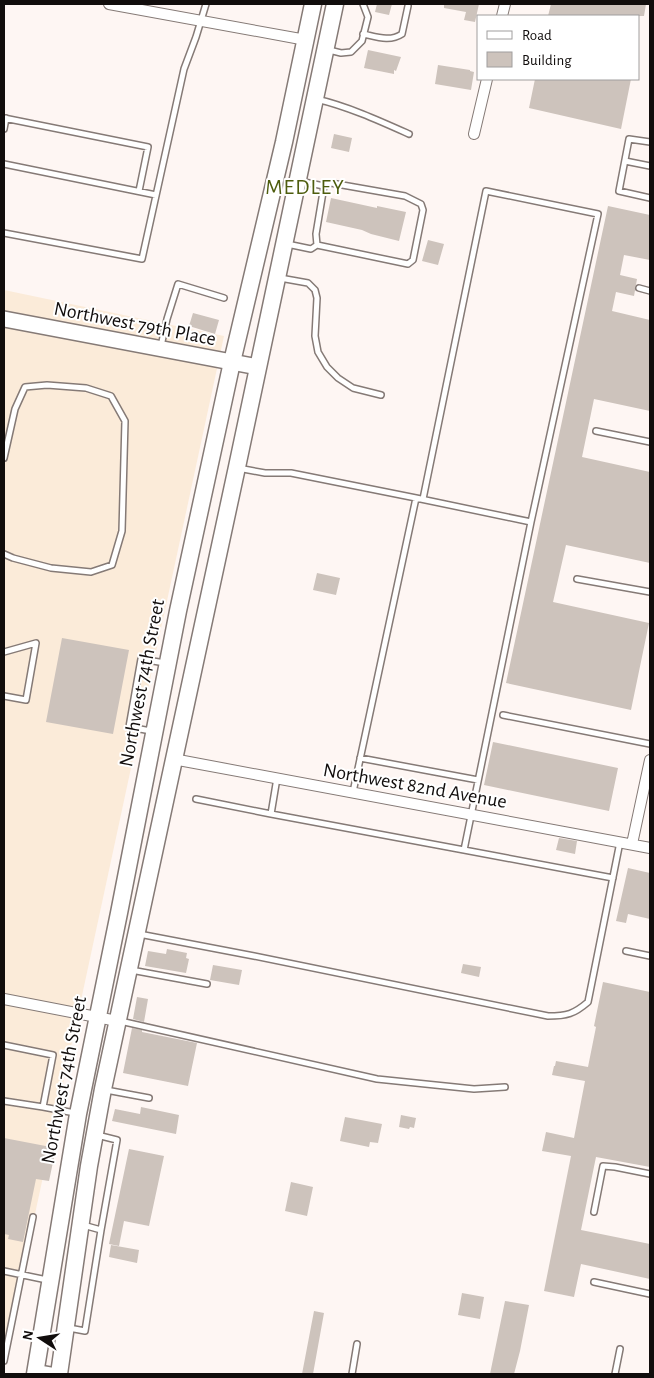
<svg xmlns="http://www.w3.org/2000/svg" width="654" height="1378" font-family="'Alegreya Sans',sans-serif">
  <style>
    .industrial { fill: #fbebd9 }
    .building { fill: #cdc3bc }
    .lines { fill: none; stroke-linecap: round; stroke-linejoin: round }
    .service-casing { stroke: #857a76; stroke-width: 8 }
    .minor-casing { stroke: #857a76; stroke-width: 12 }
    .tertiary-casing { stroke: #857a76; stroke-width: 15 }
    .secondary-casing { stroke: #857a76; stroke-width: 18 }
    .primary-casing { stroke: #857a76; stroke-width: 19 }
    .service { stroke: #fff; stroke-width: 5 }
    .minor { stroke: #fff; stroke-width: 10 }
    .tertiary { stroke: #fff; stroke-width: 12 }
    .secondary { stroke: #fff; stroke-width: 15 }
    .primary { stroke: #fff; stroke-width: 16 }
    .labels { text-anchor: middle; dominant-baseline: central; stroke-width: 4; stroke-linejoin: round; paint-order: stroke }
    .street-label { font-size: 20px; fill: #110d0c; stroke: #fff }
    .quarter-label { font-size: 22px; letter-spacing: 1px; fill: #4e5d0e; stroke: #fff }
  </style>
  <rect width="100%" height="100%" fill="#fef6f3"/>
  <path class="industrial" d="M4,290L224,336L4,1358Z"/>
  <path class="building" d="M377,4H392L389,15L375,12Z
    M444,4H479L475,22L464,20L466,12L444,8Z
    M551,4H646L644,16H548Z
    M368,50L401,57L396,71L394,70V74L364,68Z
    M438,65L470,70V71L474,72L471,90L435,84Z
    M535,79H631L621,129L529,108Z
    M334,134L352,138L349,152L331,148Z
    M331,198L377,208V206L406,212L399,241L371,234L362,230L326,222Z
    M608,206L650,215V260L624,255L620,275L637,279L634,296L616,292L612,311L650,320V411L594,399L582,457L650,472V563L566,545L553,602L649,623L631,710L506,683Z
    M428,240L444,244L438,265L422,261Z
    M193,313L219,320L215,334L189,326Z
    M317,573L340,578L336,595L313,590Z
    M62,638L129,650L113,734L46,722Z
    M493,742L618,768L609,811L484,785Z
    M559,838L577,841L575,854L556,850Z
    M628,868L650,873V919L628,914L626,923L616,921Z
    M167,949L187,953L186,958L189,959L186,973L145,966L148,951L166,954Z
    M463,964L481,967L479,977L461,973Z
    M213,965L242,970L239,985L210,980Z
    M603,982L650,992V1167L596,1157L581,1230L650,1244V1279L581,1264L574,1297L544,1291L571,1156L542,1151L546,1132L574,1138L585,1081L552,1075L554,1066H555L556,1061L588,1067L596,1027L594,1026Z
    M137,997L148,999L144,1022L133,1019Z
    M132,1028L142,1030V1032L197,1043L188,1086L123,1073Z
    M141,1107L179,1115L176,1134L112,1121L115,1109L140,1114Z
    M401,1115L416,1118L414,1128L410,1127L409,1129L399,1127Z
    M345,1117L382,1124L378,1143L370,1142L369,1147L340,1141Z
    M4,1138L56,1148L49,1181L36,1179L23,1242L8,1239L9,1235L4,1234Z
    M129,1149L164,1156L149,1226L124,1221L119,1246L109,1244Z
    M291,1182L313,1187L307,1216L285,1211Z
    M111,1245L139,1250L137,1263L109,1257Z
    M462,1293L484,1297L480,1319L458,1315Z
    M505,1301L529,1305L520,1351L514,1374H490Z
    M314,1311L324,1313L313,1374H302Z"/>
  <g class="lines">
    <defs>
      <path id="service" d="M363,34C377,37 390,42 402,34L408,6
        M329,50L341,53L351,52L362,41L368,17L363,4
        M316,99C347,106 380,121 409,134
        M4,118L148,147L139,191
        M4,129L6,118
        M650,142L629,139L619,191L650,198
        M625,161L650,166
        M4,164L156,195
        M4,233L142,259L184,69L196,37L206,4
        M287,244L311,249L317,245L316,234L324,186L299,181
        M317,245L408,264L413,260L423,210L421,204L405,196L331,183L324,186
        M280,278L308,283L315,290L317,298L315,336L318,352L327,367L338,378L353,388L381,395
        M639,288L650,291
        M161,346L167,319L178,284L224,298
        M596,431L650,442
        M4,458L15,409L25,387L47,385L86,388L111,396L125,421L122,531L112,565L91,572L51,568L13,558L4,554
        M238,468L265,473H291L416,498L353,792
        M416,498L531,522L464,850L613,878
        M423,499L486,191L598,214L531,522
        M577,579L650,592
        M4,652L36,643L26,700L4,696
        M503,715L650,744
        M151,731L129,727L141,659L165,663
        M360,758L478,780
        M277,778L271,814L464,850
        M196,799L271,814
        M139,934L254,956L548,1016C567,1016 574,1014 588,1002L620,842
        M626,951L650,956
        M131,970L207,984
        M120,1021L377,1079L474,1089L505,1087
        M4,1045L53,1055L43,1107L75,1113
        M106,1090L149,1098
        M4,1101L43,1107
        M97,1135L117,1140L101,1230
        M594,1212L603,1166L615,1167L650,1174
        M4,1271L47,1280
        M594,1282L650,1294
        M69,1328L85,1331L101,1230L83,1225
        M4,1361L33,1217
        M352,1374L357,1344
        M615,1374L620,1349"/>
      <path id="minor" d="M109,4L306,40
        M502,16L505,4
        M474,134L487,79
        M173,759L650,848
        M632,844L650,760
        M4,999L117,1021"/>
      <path id="tertiary" d="M36,1371L53,1374"/>
      <path id="secondary" d="M4,319L258,367"/>
      <path id="primary" d="M35,1374L78,1114L119,913L178,611L232,362L284,142L313,4
        M59,1374L89,1166L103,1089L237,467L335,4"/>
    </defs>
    <use href="#service" class="service-casing"/>
    <use href="#minor" class="minor-casing"/>
    <use href="#tertiary" class="tertiary-casing"/>
    <use href="#secondary" class="secondary-casing"/>
    <use href="#primary" class="primary-casing"/>
    <use href="#service" class="service"/>
    <use href="#minor" class="minor"/>
    <use href="#tertiary" class="tertiary"/>
    <use href="#secondary" class="secondary"/>
    <use href="#primary" class="primary"/>
  </g>
  <g class="labels">
    <g class="street-label">
      <text transform="translate(135 324) rotate(11)">Northwest 79th Place</text>
      <text transform="translate(142 683) rotate(-79)">Northwest 74th Street</text>
      <text transform="translate(415 786) rotate(10)">Northwest 82nd Avenue</text>
      <text transform="translate(64 1080) rotate(-79)">Northwest 74th Street</text>
    </g>
    <g class="quarter-label">
      <text x="305" y="187">MEDLEY</text>
    </g>
  </g>
  <rect width="654" height="1378" fill="none" stroke="#110d0c" stroke-width="10"/>
  <rect x="477" y="15" width="162" height="65" fill="#ffffff" stroke="#a09e9e"/>
  <rect x="487" y="31" width="25" height="8" fill="#ffffff" stroke="#a09e9e"/>
  <text x="522" y="40" font-size="15" fill="#110d0c">Road</text>
  <rect x="487" y="52" width="25" height="15" fill="#cdc3bc" stroke="#a09e9e"/>
  <text x="522" y="65" font-size="15" fill="#110d0c">Building</text>
  <g transform="translate(40 1338) rotate(282)" stroke="#ffffff" stroke-width="4" paint-order="stroke">
  <path d="M0-4L9 19L0 12L-9 19Z" fill="#110d0c"/>
  <text y="-8" font-size="14" font-weight="bold" text-anchor="middle" fill="#110d0c">N</text>
  </g>
</svg>
